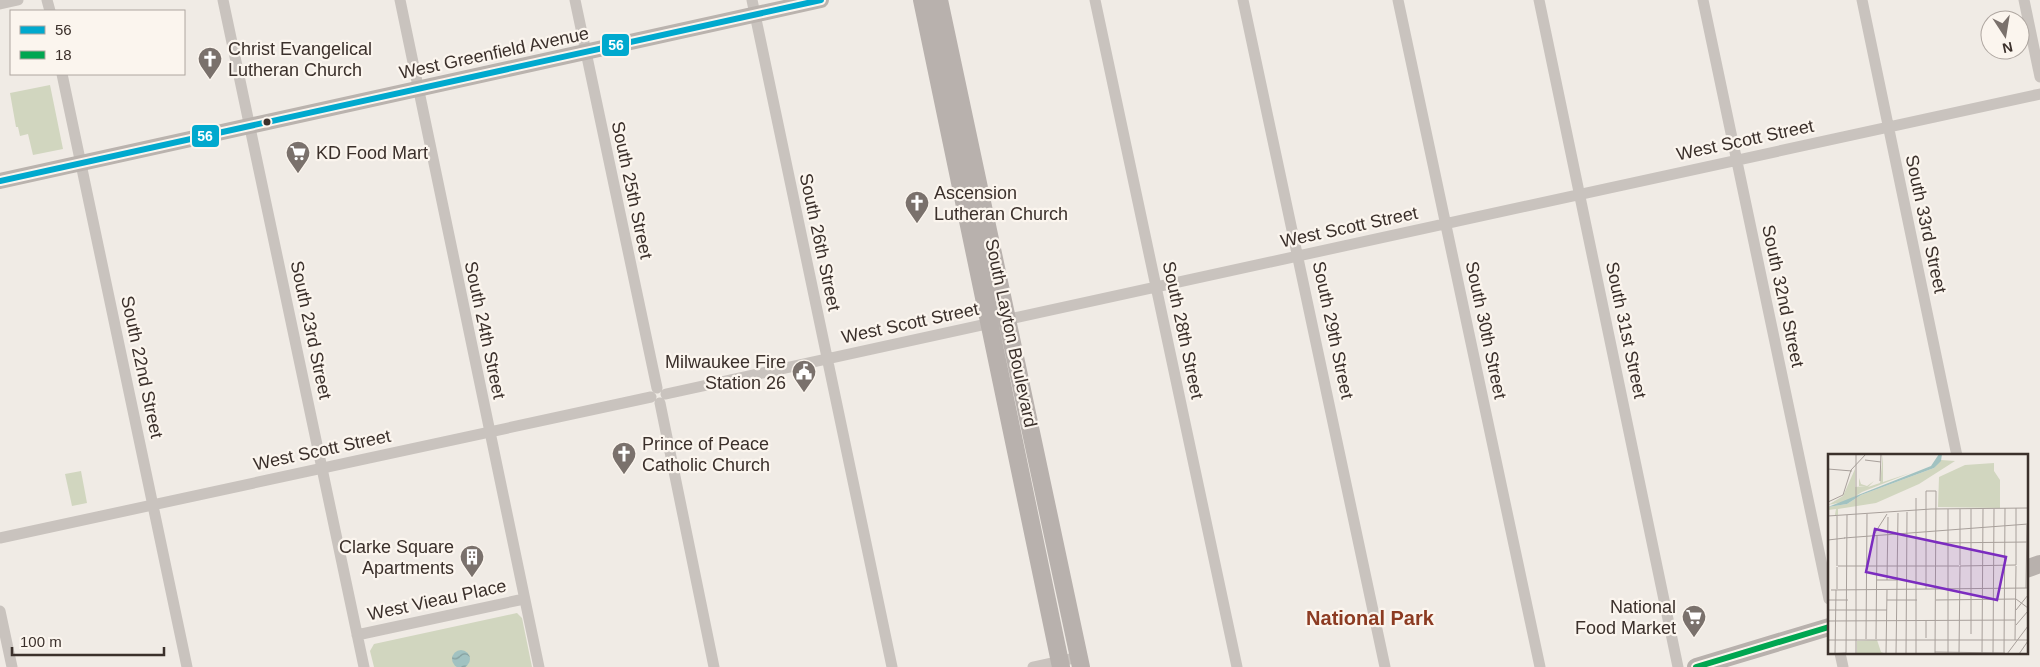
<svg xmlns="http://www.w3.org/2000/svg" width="2040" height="667" font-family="Arial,sans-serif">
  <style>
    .green { fill: #d1d6bf }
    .water { fill: url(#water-waves) }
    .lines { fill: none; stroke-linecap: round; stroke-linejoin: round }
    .street { stroke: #c9c3be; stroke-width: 11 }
    .secondary { stroke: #bab3ae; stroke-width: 16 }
    .primary { stroke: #b8b1ad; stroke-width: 18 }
    .bus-1-casing { stroke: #fbf5ee; stroke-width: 10 }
    .bus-2-casing { stroke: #fbf5ee; stroke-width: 10 }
    .bus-1 { stroke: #00a9ce; stroke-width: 6 }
    .bus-2 { stroke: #00a651; stroke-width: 6 }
    .bus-dot { fill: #3b302b; stroke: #fbf5ee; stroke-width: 2 }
    .labels { text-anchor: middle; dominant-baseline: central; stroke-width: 4.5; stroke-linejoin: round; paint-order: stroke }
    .poi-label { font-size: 18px; fill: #3b302b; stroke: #fbf5ee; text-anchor: start }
    .street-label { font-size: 18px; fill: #3b302b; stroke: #fbf5ee }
    .quarter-label { font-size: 20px; font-weight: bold; fill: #8c3b22; stroke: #fbf5ee }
    .inset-road { fill: none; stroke: #a8a09b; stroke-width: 1 }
    .view { fill: #7b2cbf; fill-opacity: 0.15; stroke: #7b2cbf; stroke-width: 2.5 }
    .inset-edge { fill: none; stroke: #3b302b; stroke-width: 2.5 }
    .line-badge { stroke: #fbf5ee; stroke-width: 2 }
    .badge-label { font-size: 14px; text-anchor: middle; font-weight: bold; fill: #fff }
  </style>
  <defs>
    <pattern id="water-waves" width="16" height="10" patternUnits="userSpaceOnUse" patternTransform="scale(1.25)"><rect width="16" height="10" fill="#a1c2c1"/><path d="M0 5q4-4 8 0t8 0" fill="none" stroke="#849e9d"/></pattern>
  </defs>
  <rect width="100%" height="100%" fill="#f0ebe5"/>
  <path class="green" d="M50,85L63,149L33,155L28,134L20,136L18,127H16L10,93Z
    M81,471L87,503L72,506L65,474Z
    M517,613L522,618L532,667H374L370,651L374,644Z"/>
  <path class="water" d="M452 659a9 9 0 1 1 18 0a9 9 0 1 1-18 0Z"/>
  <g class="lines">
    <path class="street" d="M47,0L50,11
      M223,0L364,667
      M400,0L539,667
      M575,0L657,388
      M752,0L892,667
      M1095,0L1237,667
      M1243,0L1385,667
      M1398,0L1540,667
      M1539,0L1678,667
      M1703,0L1829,599
      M1862,0L1957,456
      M2024,0L2040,77
      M0,4L18,0
      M62,74L187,667
      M666,394L2040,94
      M660,403L714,667
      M0,538L651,397
      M0,611L12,667
      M357,635L524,599
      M1840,653L1843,667
      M1033,667L1079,657"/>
    <path class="secondary" d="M0,181L821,0"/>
    <path class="primary" d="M922,0L1061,667
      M939,0L1081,667
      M2026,569L2040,564
      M1696,667L1829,627"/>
    <defs>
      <path id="bus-1" d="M0,181L821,0"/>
      <path id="bus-2" d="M1696,667L1829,627"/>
    </defs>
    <use href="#bus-1" class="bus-1-casing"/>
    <use href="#bus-2" class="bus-2-casing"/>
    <use href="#bus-1" class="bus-1"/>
    <use href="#bus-2" class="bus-2"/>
  </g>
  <defs>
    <symbol id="church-pin" viewBox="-11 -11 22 30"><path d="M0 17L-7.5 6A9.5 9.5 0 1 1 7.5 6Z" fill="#7a716c" stroke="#fbf5ee"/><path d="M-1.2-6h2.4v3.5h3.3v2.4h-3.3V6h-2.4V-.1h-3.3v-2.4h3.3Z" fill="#fff"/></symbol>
    <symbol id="supermarket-pin" viewBox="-11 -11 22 30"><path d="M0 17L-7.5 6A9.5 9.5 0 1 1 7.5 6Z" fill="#7a716c" stroke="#fbf5ee"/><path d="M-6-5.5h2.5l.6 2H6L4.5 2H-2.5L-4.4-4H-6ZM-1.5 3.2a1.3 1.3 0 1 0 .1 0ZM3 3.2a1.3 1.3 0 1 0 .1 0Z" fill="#fff"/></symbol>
    <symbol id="civic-pin" viewBox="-11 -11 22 30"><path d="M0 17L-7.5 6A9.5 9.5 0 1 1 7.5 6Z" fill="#7a716c" stroke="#fbf5ee"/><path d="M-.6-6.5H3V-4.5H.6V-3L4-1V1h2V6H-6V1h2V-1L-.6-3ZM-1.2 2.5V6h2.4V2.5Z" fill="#fff"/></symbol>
    <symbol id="building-pin" viewBox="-11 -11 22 30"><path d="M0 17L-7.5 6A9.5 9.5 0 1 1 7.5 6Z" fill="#7a716c" stroke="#fbf5ee"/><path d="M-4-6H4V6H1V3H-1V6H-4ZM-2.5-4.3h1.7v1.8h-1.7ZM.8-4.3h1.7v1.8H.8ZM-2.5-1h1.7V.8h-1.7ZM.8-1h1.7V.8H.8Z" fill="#fff"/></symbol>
  </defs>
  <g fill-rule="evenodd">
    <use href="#church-pin" x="196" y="45" width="28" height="38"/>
    <use href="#supermarket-pin" x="284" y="139" width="28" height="38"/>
    <use href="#church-pin" x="903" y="189" width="28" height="38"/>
    <use href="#civic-pin" x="790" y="358" width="28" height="38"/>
    <use href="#church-pin" x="610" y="440" width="28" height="38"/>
    <use href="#building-pin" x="458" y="543" width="28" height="38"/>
    <use href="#supermarket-pin" x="1680" y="603" width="28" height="38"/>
  </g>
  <circle class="bus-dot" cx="267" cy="122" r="4.5"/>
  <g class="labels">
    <g class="poi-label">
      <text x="228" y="49">Christ Evangelical<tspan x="228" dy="21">Lutheran Church</tspan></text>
      <text x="316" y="153">KD Food Mart</text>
      <text x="934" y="193">Ascension<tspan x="934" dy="21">Lutheran Church</tspan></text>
      <text x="786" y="362" text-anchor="end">Milwaukee Fire<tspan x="786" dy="21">Station 26</tspan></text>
      <text x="642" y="444">Prince of Peace<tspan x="642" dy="21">Catholic Church</tspan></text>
      <text x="454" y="547" text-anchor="end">Clarke Square<tspan x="454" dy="21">Apartments</tspan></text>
      <text x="1676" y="607" text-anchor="end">National<tspan x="1676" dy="21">Food Market</tspan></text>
    </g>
    <g class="street-label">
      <text transform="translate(494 53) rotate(-12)">West Greenfield Avenue</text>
      <text transform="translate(1745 140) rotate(-12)">West Scott Street</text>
      <text transform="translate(632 190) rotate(78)">South 25th Street</text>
      <text transform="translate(1926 224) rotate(78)">South 33rd Street</text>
      <text transform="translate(1349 227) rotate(-12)">West Scott Street</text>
      <text transform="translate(820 242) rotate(78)">South 26th Street</text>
      <text transform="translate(1783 296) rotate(78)">South 32nd Street</text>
      <text transform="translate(910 323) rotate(-12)">West Scott Street</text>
      <text transform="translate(311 330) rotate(78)">South 23rd Street</text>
      <text transform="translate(485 330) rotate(78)">South 24th Street</text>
      <text transform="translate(1183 330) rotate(78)">South 28th Street</text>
      <text transform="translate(1333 330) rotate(78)">South 29th Street</text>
      <text transform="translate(1486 330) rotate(78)">South 30th Street</text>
      <text transform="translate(1626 330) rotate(78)">South 31st Street</text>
      <text transform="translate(1011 333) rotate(78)">South Layton Boulevard</text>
      <text transform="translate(142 367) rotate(78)">South 22nd Street</text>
      <text transform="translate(322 450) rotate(-12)">West Scott Street</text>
      <text transform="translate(437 600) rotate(-12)">West Vieau Place</text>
    </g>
    <g class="quarter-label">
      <text x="1370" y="618">National Park</text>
    </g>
  </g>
  <g transform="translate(1828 454)">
    <rect width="200" height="200" fill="#f0ebe5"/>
    <path d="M55,0V28L82,19L34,38L20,47L0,51L15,42L27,15V33L38,32H31V24L33,30L39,32L46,27L40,33L52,29ZM113,6L127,7L91,30L48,49L10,55V61H7L8,55L0,56V53L19,50L33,41L106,14ZM166,9V17L172,26V54L110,53L111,23L137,11ZM49,186L53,198L58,200H29V187Z" fill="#d1d6bf"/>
    <path d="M111,0H114L113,7L106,14L33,41L19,50L0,53L103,12Z" fill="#a1c2c1"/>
    <path class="inset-road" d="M28,0V200M37,6L53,8M0,15L24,17M52,27L53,0M0,48L15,41L23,16L38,0M143,55V180M0,62L103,55L200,54M9,62V112M45,82L59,60M16,84L200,70M0,86L17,84M108,89L200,88M132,111V55M188,111V54M10,112H131M132,112L188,111M49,126H70M59,126L60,63M198,134L199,71M9,135V113M98,135V37H108M3,136L200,134M0,146H20M59,146H89M108,146L188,145L200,154M0,156H59M188,156L200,141M0,167L188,166M188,171L200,157M98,184V166M38,185L39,60M48,185L49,82M0,186H200M187,186L188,112M107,198L177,199M176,199L177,54M1,200L18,199M7,200L8,136M18,200L19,61M58,200L59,136M68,200L70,59M78,200L79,58M88,200V44M107,200L108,37M120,200V55M131,200L132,112M154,200L155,55M165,200L166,55M179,200L200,172M191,200L200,187"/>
    <path class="view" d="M47,75L178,103L169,146L38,118Z"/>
    <rect width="200" height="200" class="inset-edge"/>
  </g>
  <g class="line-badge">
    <rect x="601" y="33" width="29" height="24" rx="5" fill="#00a9ce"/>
    <rect x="191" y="124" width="29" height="24" rx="5" fill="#00a9ce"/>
  </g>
  <g class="badge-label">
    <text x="616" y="50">56</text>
    <text x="205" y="141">56</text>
  </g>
  <rect x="10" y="10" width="175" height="65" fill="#fbf5ee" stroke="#aea6a0"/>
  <rect x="20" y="26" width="25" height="8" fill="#00a9ce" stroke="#aea6a0"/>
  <text x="55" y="35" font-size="15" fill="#3b302b">56</text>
  <rect x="20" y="51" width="25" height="8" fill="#00a651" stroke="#aea6a0"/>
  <text x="55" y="60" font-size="15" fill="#3b302b">18</text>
  <g transform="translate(2005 35) rotate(168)"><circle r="24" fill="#fbf5ee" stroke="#aea6a0"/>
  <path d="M0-4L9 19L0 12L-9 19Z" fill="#7a716c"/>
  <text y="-8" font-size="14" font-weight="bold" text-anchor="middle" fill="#3b302b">N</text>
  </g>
  <path d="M12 647v8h152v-8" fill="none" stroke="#3b302b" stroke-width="2.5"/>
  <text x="20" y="647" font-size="15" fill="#3b302b" stroke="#fbf5ee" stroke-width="4" paint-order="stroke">100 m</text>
</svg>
